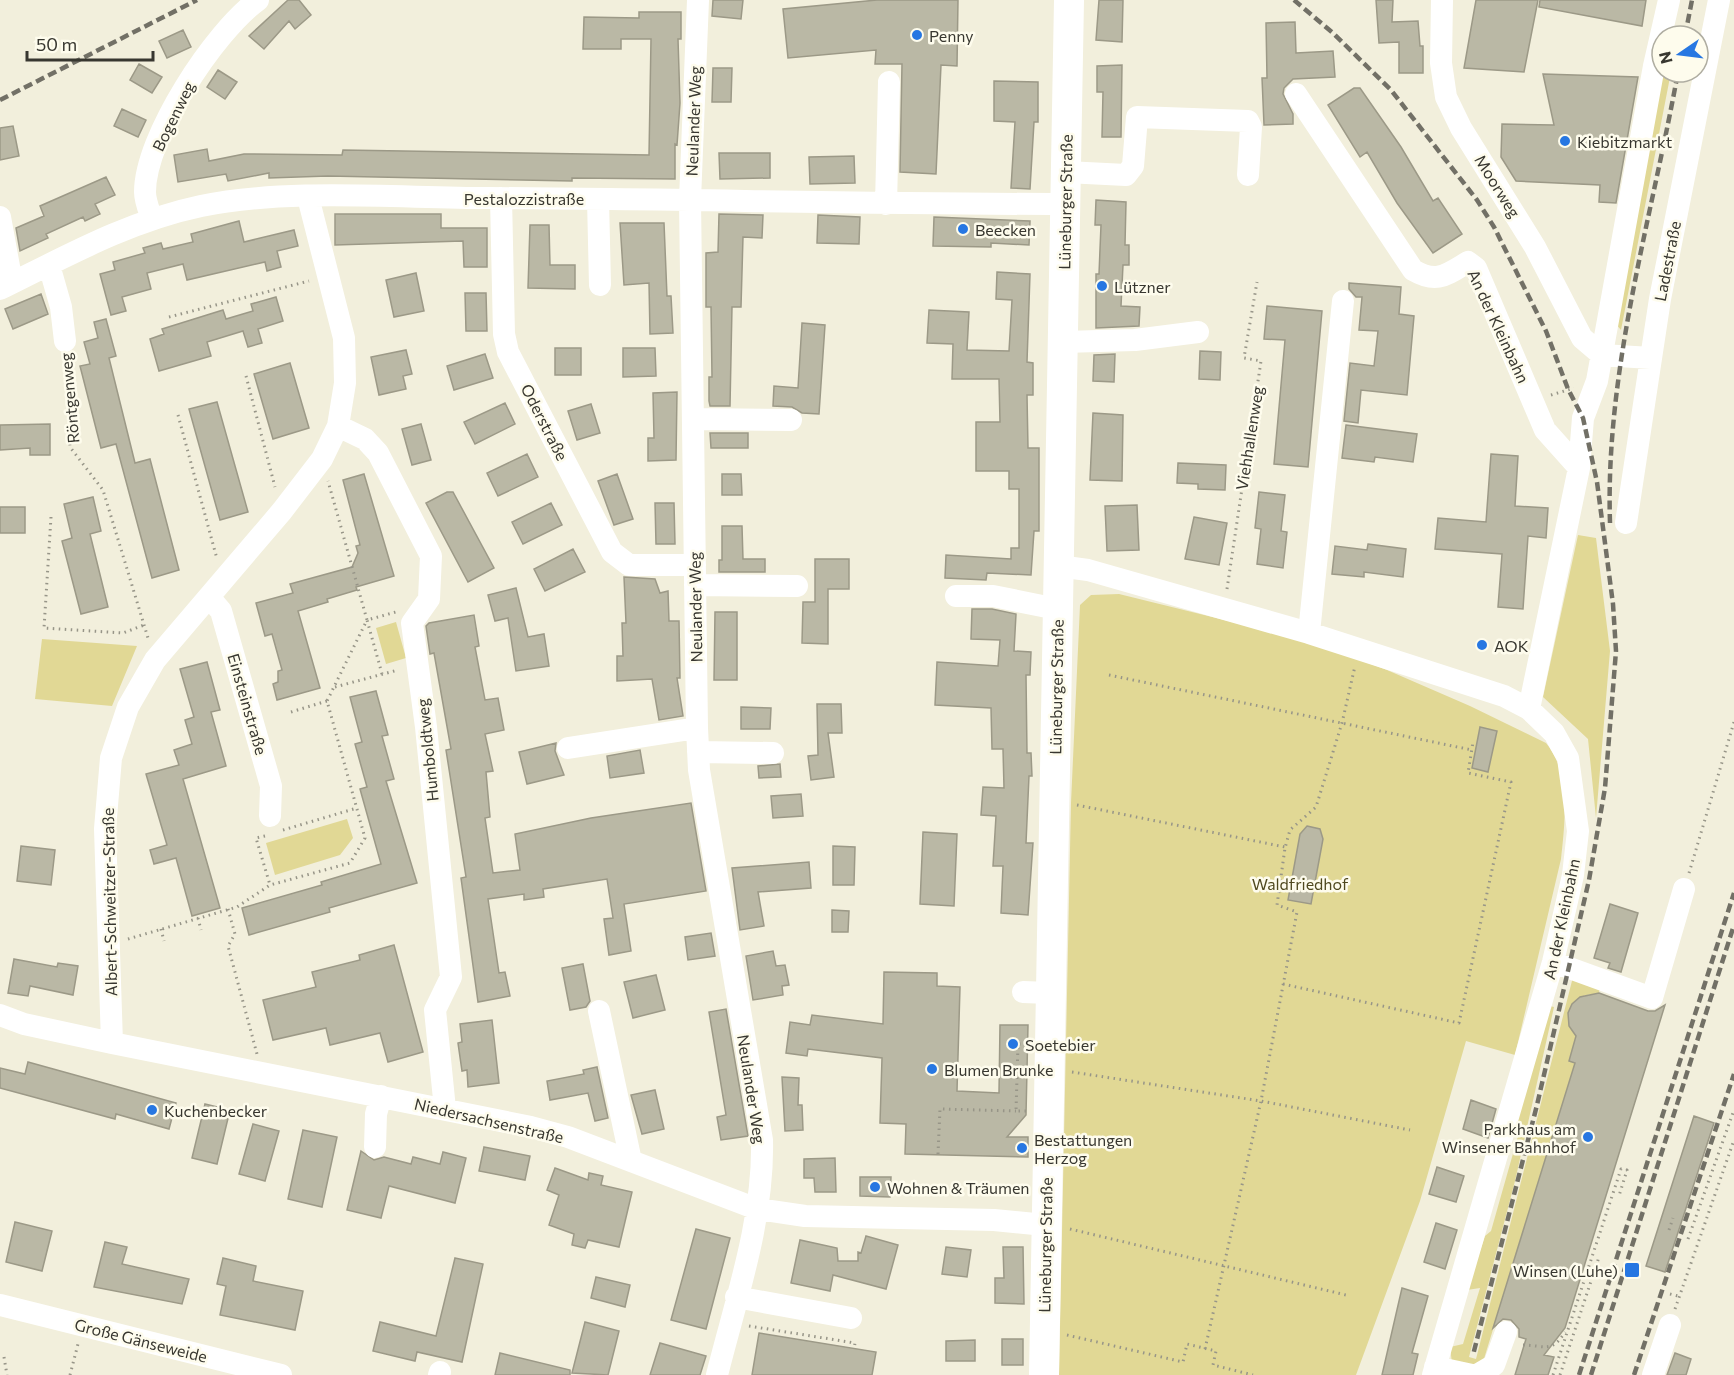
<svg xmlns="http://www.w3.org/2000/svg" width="1734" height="1375" font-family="Commissioner,sans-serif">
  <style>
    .green { fill: #e1d895 }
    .building { fill: #bab8a5; stroke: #9c9987; stroke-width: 1.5 }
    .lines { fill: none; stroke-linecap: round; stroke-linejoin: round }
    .path { stroke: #979588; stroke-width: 3; stroke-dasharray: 1.5 4.5; stroke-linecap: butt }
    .minor { stroke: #fff; stroke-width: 22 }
    .major { stroke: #fff; stroke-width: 30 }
    .rail { stroke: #727066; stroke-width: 4.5; stroke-dasharray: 9 4.5; stroke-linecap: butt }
    .poi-dot { fill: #2777e2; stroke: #fefced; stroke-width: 2 }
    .labels { text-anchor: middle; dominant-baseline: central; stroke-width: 5; stroke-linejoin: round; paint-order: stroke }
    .poi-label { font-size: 16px; fill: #383730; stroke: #fefced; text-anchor: start }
    .street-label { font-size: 16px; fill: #383730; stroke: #fefced }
    .park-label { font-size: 16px; fill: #4f481e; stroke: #fefced }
  </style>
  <rect width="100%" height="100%" fill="#f2efdc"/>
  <path class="green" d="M1663,72H1671L1621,330L1615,323Z
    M1578,535L1596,538L1610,651L1596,818L1588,739L1543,697Z
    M1119,594L1310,641L1387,670L1470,706L1546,743C1571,772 1565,823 1561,859L1515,1055L1466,1041L1420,1201L1356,1375H1059L1071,803L1080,605L1091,595Z
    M396,622L406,658L386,664L376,628Z
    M42,639L137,646L112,706L35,699Z
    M347,819L353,838L340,855L275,875L266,843Z
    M1575,969L1603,980L1598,995C1573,990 1560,1017 1576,1036L1569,1061L1575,1063L1483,1362L1480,1366L1452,1363L1450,1347L1463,1344L1480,1288L1467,1290L1485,1236L1491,1231L1518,1136L1514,1129L1546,1005L1554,1007L1515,1181L1469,1357L1476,1359Z"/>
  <path class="building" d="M288,0H299L311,15L295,29L289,21L264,49L249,36Z
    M713,0H743L741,19L712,16Z
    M877,0H958L957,66L941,65L936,174L900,172L902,64H875L876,50L788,58L783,9Z
    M1099,0H1123L1122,42L1096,40Z
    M1376,0H1393L1392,22L1418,21L1420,46H1423V73H1399V42L1379,43Z
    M1476,0H1538L1524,72L1464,68Z
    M1540,0H1646L1642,26L1539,7Z
    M639,12H681V39H678L680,103L677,145L675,144V179L572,178V181L328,176L269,178V173L228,181L226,174L178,182L174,155L207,149L209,161L244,154L342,155L343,150L649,155L651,39H621V49H583L584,17L639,18Z
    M1295,22L1296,53L1333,51L1335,77L1293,79L1284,88L1283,94L1293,114V124L1264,125L1262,78H1267L1266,23Z
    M183,30L191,47L167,58L159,41Z
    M139,64L162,77L152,93L130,80Z
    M1122,65L1121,137H1102L1103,92H1097V66Z
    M713,68H732L731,102H712Z
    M218,70L237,82L225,99L207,87Z
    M1543,74L1638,77L1616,203L1599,202L1600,185L1516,181L1501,157L1502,124L1554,125Z
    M994,81L1038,82V122H1034L1030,189L1011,188L1015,122L994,121Z
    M1354,88H1360L1401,147L1433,201L1438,198L1462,234L1433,253L1397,203L1367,152L1360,157L1328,105Z
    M122,109L146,120L138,137L114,126Z
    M13,126L19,156L0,160V128Z
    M719,153H770V178L720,179Z
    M854,156L855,183L810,184L809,157Z
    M106,177L115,195L95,204L100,214L85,221L83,217L46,234L48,238L20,251L16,228L44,216L40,206Z
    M1096,200L1126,202L1125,245H1129V265H1123L1121,306L1140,307L1139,326L1096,328V274H1099L1101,225H1095Z
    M335,214H441V228H487V267H464L463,241L335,245Z
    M719,214L763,215L762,238L743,237L741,307H732L730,406H710L709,401V377H712L711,307H706V253L718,252Z
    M818,215L860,217L859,244L817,243Z
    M934,217L1030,221L1029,245L991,243V247L933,246Z
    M239,221L244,242L294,230L298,246L277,251L281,267L267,271L265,262L187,280L183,264L147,273L151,289L122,297L126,311L111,315L100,274L115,270L113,262L145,253L143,248L161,243L163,249L193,242L191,234Z
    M620,223H664L667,296H671L673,333L650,334L649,283L624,285Z
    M530,225H549L550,265H575V289L528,288Z
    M997,272L1030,274L1027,362L1033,363V395H1027L1028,448H1039V531H1034L1031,575L987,573L986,580L945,578L946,555L1011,559V548H1019V489H1009V471H976V422H1000L999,379H952L953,344L927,343L929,310L969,312L967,350L1009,351L1012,300L996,299Z
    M416,273L424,311L394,317L386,280Z
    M1349,283L1401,287L1399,314L1414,316L1407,395L1361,390L1358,423L1344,421L1350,363L1374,366L1378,331L1359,330L1362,297H1356L1349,289Z
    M465,293H486L487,331H466Z
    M41,294L48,314L13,329L5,309Z
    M276,297L283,321L258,329L262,343L248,347L243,331L207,342L211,356L159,371L150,339L164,334L162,329L223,310L226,319L253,311L251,304Z
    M1267,306L1322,311L1308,467L1274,464L1285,340L1264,339Z
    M106,319L116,356L109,358L135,463L150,459L179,570L152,578L116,444L101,448L80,366L90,364L84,342L98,338L94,322Z
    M802,323L825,325L819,414L802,413L792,407L773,406L774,386L798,388Z
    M555,348H581V375H555Z
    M623,348H655L656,376L623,377Z
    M406,350L412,374L403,376L406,389L379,395L371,357Z
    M1200,351L1221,352L1220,380L1199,379Z
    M485,354L493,378L454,390L447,366Z
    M1115,354L1114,382L1093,381L1094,355Z
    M290,363L309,428L273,439L254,374Z
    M677,392L676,460L648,461V438H654L653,393Z
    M217,402L248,512L220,520L189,409Z
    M505,403L515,424L475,444L464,422Z
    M591,404L600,433L577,440L568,411Z
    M1093,413L1123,415L1122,481L1090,480Z
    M50,424V455H30V448L0,450V425Z
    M421,424L431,460L412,465L402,429Z
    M1346,425L1417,434L1413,462L1375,457L1374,462L1342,458Z
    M710,433H748V448H711Z
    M527,454L538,477L498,496L487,473Z
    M1491,454L1518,456L1515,506L1548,508L1546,538L1528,536L1523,609L1498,607L1502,554L1435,549L1438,518L1486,522Z
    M1178,463L1226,465L1225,490L1198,489V484L1177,483Z
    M364,474L394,576L356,587L357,590L327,599L328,602L298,611L320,688L277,700L273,684L278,682V671L282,670L272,634L265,636L256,603L293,593L290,584L352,567L358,553L356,546L360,545L343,480Z
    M617,474L633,519L614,525L598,481Z
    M722,474H741L742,495H722Z
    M447,492H453L494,568L468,582L426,503Z
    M1259,492L1285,495L1281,531L1287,532L1283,568L1257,564L1261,529L1255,528Z
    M93,497L101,531L90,534L108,607L81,614L62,541L72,538L64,504Z
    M551,503L562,525L523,544L512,522Z
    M655,503H674L675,544H656Z
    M1137,505L1139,550L1107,551L1105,506Z
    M0,507H25V533H0Z
    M1194,517L1227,523L1219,565L1185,559Z
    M722,526H742L743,559H765V572H719V560H722Z
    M1368,544L1406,549L1403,577L1364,572V577L1332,574L1335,546L1367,550Z
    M573,549L585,572L545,591L534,569Z
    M815,559H849V589H828V644L802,643L803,602H815Z
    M624,577L655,579L660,593L668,591L669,621H679L680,678H677L683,716L659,720L652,679L617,681V656H623L622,623H626Z
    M516,588L528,637L544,634L549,666L516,671L508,618L495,621L488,595Z
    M972,609H992L1016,614L1014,651L1031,652L1030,675H1026L1027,753H1031L1032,776H1029L1026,843H1033L1028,915L1001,913L1003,866H993L996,816L981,815L983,787L1004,788L1003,749H992L991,708L935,705L937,662L998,666L1000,640L971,639Z
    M715,612H737V680H714Z
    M474,615L479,646L475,647L485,700L498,698L504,730L485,734L493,771L486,772L490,817L485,818L493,873L520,870L515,834L591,818L691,803L706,891L624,904L631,951L609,955L604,919L613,918L607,879L543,889L544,897L524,900V894L488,899L499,973L505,972L510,996L478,1002L461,878L466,877L446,750L451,749L434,653L430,654L426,626L429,623Z
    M207,662L220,710L211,712L226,766L183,779L220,908L192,916L176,858L154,864L150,850L167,845L146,774L179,765L174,750L192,744L185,720L194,717L180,669Z
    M376,691L388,735L382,736L394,779L386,781L417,883L329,908L330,912L249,935L242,908L322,885L321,882L381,864L360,789L367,787L355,744L362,742L350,697Z
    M817,704H841L842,733H828L834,777L811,780L808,756L818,755Z
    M741,707L771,708L770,729H741Z
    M1480,727L1497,731L1488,772L1472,768Z
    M556,743L555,751L564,775L527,784L519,752Z
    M640,750L644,773L610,778L607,756Z
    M780,764L781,777L759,778L758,766Z
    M801,794L803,816L773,818L771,796Z
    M1307,826L1320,829L1323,839L1311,904L1288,900L1300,834Z
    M923,832L957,834L954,906L920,904Z
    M21,846L55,850L51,885L17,881Z
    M833,846L855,847L854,885H833Z
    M809,862L811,888L758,892L764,926L740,930L732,868Z
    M1610,904L1638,913L1621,972L1608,968L1610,963L1594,958Z
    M832,910L849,911L848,932H832Z
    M711,933L715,956L688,960L685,937Z
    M394,945L423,1052L388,1062L380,1033L330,1045L326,1028L273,1040L263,1000L316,987L312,972L360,960L359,955Z
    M773,951L776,966L785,965L789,985L782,986L783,995L753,1000L746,956Z
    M14,959L57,967L58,963L78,966L73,995L30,986L28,996L8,993Z
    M583,964L590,1001L586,1007L570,1010L562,968Z
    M884,972L937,973V986L960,987L957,1091L999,1093L1000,1025H1028L1026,1115L1007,1137H1028V1157L905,1154L906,1124L880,1123L882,1058L808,1049L807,1056L786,1053L790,1022L810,1025L812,1015L883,1024Z
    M656,975L665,1010L633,1018L624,982Z
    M1599,993L1648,1011H1655L1665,1005L1565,1328L1544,1355L1554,1357L1548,1375H1515L1526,1339L1519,1337V1329L1511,1320L1503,1319L1493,1328L1575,1063L1569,1061L1576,1036L1569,1026L1568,1013L1572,1004L1580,997Z
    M726,1009L748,1136L721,1140L717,1117L726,1115L709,1012Z
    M492,1020L499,1083L468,1087L467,1070L462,1071L458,1043L462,1042L460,1024Z
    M28,1062L176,1103L169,1129L116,1114L115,1119L0,1088V1068L25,1074Z
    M597,1067L608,1118L595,1121L588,1093L550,1100L547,1081L584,1074L583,1070Z
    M782,1077L799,1078L798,1105H802L803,1130L785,1131Z
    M655,1090L664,1129L642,1134L631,1095Z
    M1471,1100L1496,1109L1488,1138L1463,1129Z
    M205,1104L230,1110L217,1164L192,1158Z
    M1694,1116L1714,1123L1665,1272L1646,1266Z
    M253,1124L279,1131L265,1181L239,1174Z
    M303,1130L337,1137L322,1207L288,1199Z
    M484,1147L530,1156L525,1180L479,1171Z
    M361,1151L374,1160L384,1157L411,1164L413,1157L440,1164L443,1152L466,1158L455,1203L389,1186L381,1218L347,1210Z
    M835,1158L836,1192H815L814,1178H804V1159Z
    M1437,1167L1464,1176L1456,1202L1429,1194Z
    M555,1168L588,1180L589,1173L603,1176L601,1185L632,1192L619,1247L588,1240L585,1248L572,1245L574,1234L549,1225L559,1195L547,1190Z
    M860,1177H891L890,1197L860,1196Z
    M15,1222L52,1231L42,1271L6,1262Z
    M1436,1223L1457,1230L1445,1269L1424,1262Z
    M696,1229L730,1238L706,1329L671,1320Z
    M866,1236L898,1245L886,1289L833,1275L830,1291L791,1283L800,1240L837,1248L838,1261H858V1252L861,1253Z
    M105,1242L127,1247L122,1264L189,1279L182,1304L94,1287Z
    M946,1247L971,1250L967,1277L942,1274Z
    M1003,1247H1023L1024,1304L995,1303V1278H1004Z
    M223,1258L256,1266L253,1281L303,1291L295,1330L220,1315L226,1286L217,1284Z
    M455,1258L483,1264L462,1362L417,1352L415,1361L373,1351L380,1322L436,1336Z
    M596,1277L630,1285L625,1307L591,1298Z
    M1402,1288L1428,1296L1412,1353L1418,1354L1413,1375H1382Z
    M585,1322L619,1331L608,1375L572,1373Z
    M759,1333L876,1352L872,1375H752Z
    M1002,1339H1023V1365H1002Z
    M975,1340V1361H946V1341Z
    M660,1343L706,1356L700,1375H650Z
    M500,1353L570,1370V1375H495Z
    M1675,1353L1691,1359L1686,1375H1667Z"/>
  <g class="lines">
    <path class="path" d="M169,317L309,281
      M66,360L70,447L103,490L148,638
      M246,376L275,487
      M1551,395L1574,388
      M178,415L217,559
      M51,517L44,628L123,633L144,625
      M1227,589L1261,361L1244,358L1257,282
      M382,674L367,620L396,612
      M1109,675L1472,750
      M335,687L398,670
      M291,712L327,701
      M1077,805L1285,847
      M283,830L357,808
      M265,836L256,838L270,885
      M1689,873L1734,722
      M228,909L235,934L228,946L257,1054
      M198,918L201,930
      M161,929L164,941
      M128,939L237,907L270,885L350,863L365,838L327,701L367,620L328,481
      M1283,984L1459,1023L1511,782L1468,773L1473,742
      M1072,1072L1261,1101L1410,1130
      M1026,1111H1016L1018,1044H1028
      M938,1154L940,1109L1016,1111
      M1070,1229L1346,1295
      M1669,1230L1673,1218
      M1688,1239L1734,1110
      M1670,1294L1678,1296
      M1675,1309L1734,1140
      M749,1326L855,1343L854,1349
      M1067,1335L1183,1362L1187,1344L1216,1351L1213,1365L1253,1375
      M1523,1345C1543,1345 1552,1354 1565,1332
      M1205,1349L1261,1101L1297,912L1277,905L1285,848L1290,830L1316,807L1342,723L1355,666
      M4,1357L7,1375
      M70,1375L78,1344
      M1553,1375L1621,1169L1627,1170L1619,1196
      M1560,1375L1599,1257"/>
    <path class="minor" d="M698,0L690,200L697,728L699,770L762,1140C764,1219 736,1299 717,1375
      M1442,0L1441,63L1446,97L1461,128L1535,247L1582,338L1602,355L1651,358
      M1296,94L1413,270C1437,284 1446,275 1468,262L1476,268L1545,430L1579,468
      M1066,172L1126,175L1133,166L1137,117L1248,121L1251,127L1248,175
      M501,198L504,334L508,352L612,552L629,565H695
      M598,199L600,285
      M886,204L889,82
      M0,217L12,283
      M152,219C149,210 145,201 145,192C145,137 214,32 258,0
      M49,265L61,307L65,341
      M0,289C65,257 129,221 201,206C288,188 398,198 488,198C681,199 873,204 1065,204
      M1063,342L1135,340L1198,332
      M693,419L791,420
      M338,426L365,439L378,453L431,556L429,599L412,623L426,727L451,977L435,1010L445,1109
      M1626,523L1660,299L1719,0
      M1058,566L1088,570L1309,633L1504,696L1529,709L1554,733L1568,758L1578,831L1573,875L1553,962L1433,1375
      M695,585L797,586
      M956,596H993L1057,609
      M209,597L221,611L271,786L270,816
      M1309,633L1343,301
      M1529,709L1579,468L1583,418L1597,381L1654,66L1669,0
      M568,748L697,728
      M698,752L773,753
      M1553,962L1652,998L1684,889
      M1023,992L1049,993
      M599,1011L631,1161
      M0,1015L24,1024L112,1043L531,1127L568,1137L757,1209L805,1216L994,1220L1045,1225
      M112,1043L105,829L111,758L128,707L155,660L282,511L322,459L338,426L345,383L344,338L308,197
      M375,1147L376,1114L381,1096
      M736,1297L851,1318
      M0,1305L281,1375
      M1435,1367L1472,1375
      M439,1375L440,1372
      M1477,1375L1494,1365L1506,1332
      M1653,1375L1670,1325"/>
    <path class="major" d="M1044,1375L1069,0"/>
    <path class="rail" d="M1294,0L1333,33L1391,90L1477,200L1494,227L1546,331L1568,389L1583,418L1597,482L1613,604L1616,651L1605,788L1589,880L1537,1105L1473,1355
      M1685,36L1692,0
      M0,100L197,0
      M1610,523C1605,371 1651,221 1678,72
      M1579,1375L1734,893
      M1591,1375L1734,925
      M1634,1375L1734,1074"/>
  </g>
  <g class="poi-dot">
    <circle cx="917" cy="35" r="6"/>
    <circle cx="1565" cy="141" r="6"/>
    <circle cx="963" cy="229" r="6"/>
    <circle cx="1102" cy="286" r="6"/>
    <circle cx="1482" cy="645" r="6"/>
    <circle cx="1013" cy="1044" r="6"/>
    <circle cx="932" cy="1069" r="6"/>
    <circle cx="152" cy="1110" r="6"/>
    <circle cx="1588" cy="1137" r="6"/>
    <circle cx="1022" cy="1148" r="6"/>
    <circle cx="875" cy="1187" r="6"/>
    <rect x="1624" y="1262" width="16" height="16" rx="3"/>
  </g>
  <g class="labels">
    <g class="poi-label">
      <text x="929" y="35">Penny</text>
      <text x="1577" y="141">Kiebitzmarkt</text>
      <text x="975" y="229">Beecken</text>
      <text x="1114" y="286">Lützner</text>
      <text x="1494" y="645">AOK</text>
      <text x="1025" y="1044">Soetebier</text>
      <text x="944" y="1069">Blumen Brunke</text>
      <text x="164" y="1110">Kuchenbecker</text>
      <text x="1576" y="1128" text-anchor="end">Parkhaus am<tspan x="1576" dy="18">Winsener Bahnhof</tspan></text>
      <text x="1034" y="1139">Bestattungen<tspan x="1034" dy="18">Herzog</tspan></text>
      <text x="887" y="1187">Wohnen &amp; Träumen</text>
      <text x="1618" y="1270" text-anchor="end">Winsen (Luhe)</text>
    </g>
    <g class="street-label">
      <text transform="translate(173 116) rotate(-64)">Bogenweg</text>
      <text transform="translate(693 121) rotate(-88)">Neulander Weg</text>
      <text transform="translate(1498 186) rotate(58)">Moorweg</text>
      <text x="524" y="198">Pestalozzistraße</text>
      <text transform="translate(1065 202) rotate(-89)">Lüneburger Straße</text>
      <text transform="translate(1667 261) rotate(-79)">Ladestraße</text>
      <text transform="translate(1499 326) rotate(65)">An der Kleinbahn</text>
      <text transform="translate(69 398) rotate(-95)">Röntgenweg</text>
      <text transform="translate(545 422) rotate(63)">Oderstraße</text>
      <text transform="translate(1249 438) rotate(-81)">Viehhallenweg</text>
      <text transform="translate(695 607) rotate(-91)">Neulander Weg</text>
      <text transform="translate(1056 687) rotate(-89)">Lüneburger Straße</text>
      <text transform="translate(248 704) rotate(74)">Einsteinstraße</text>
      <text transform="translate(427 750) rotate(-96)">Humboldtweg</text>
      <text transform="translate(109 902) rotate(-91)">Albert-Schweitzer-Straße</text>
      <text transform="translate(1561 919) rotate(-78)">An der Kleinbahn</text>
      <text transform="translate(752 1089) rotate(81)">Neulander Weg</text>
      <text transform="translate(489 1120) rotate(13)">Niedersachsenstraße</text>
      <text transform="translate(1045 1245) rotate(-89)">Lüneburger Straße</text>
      <text transform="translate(141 1340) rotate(14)">Große Gänseweide</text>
    </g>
    <g class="park-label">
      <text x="1300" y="883">Waldfriedhof</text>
    </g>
  </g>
  <g transform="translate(1680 54) rotate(256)"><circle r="28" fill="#fefced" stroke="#afada1" stroke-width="1.5"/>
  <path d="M0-4.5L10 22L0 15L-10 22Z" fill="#2777e2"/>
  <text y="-9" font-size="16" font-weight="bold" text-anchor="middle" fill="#383730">N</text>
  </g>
  <path d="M27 51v9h126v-9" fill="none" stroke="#383730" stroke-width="3"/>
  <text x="36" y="51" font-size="18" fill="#383730" stroke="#fefced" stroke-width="4.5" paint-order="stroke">50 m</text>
</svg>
